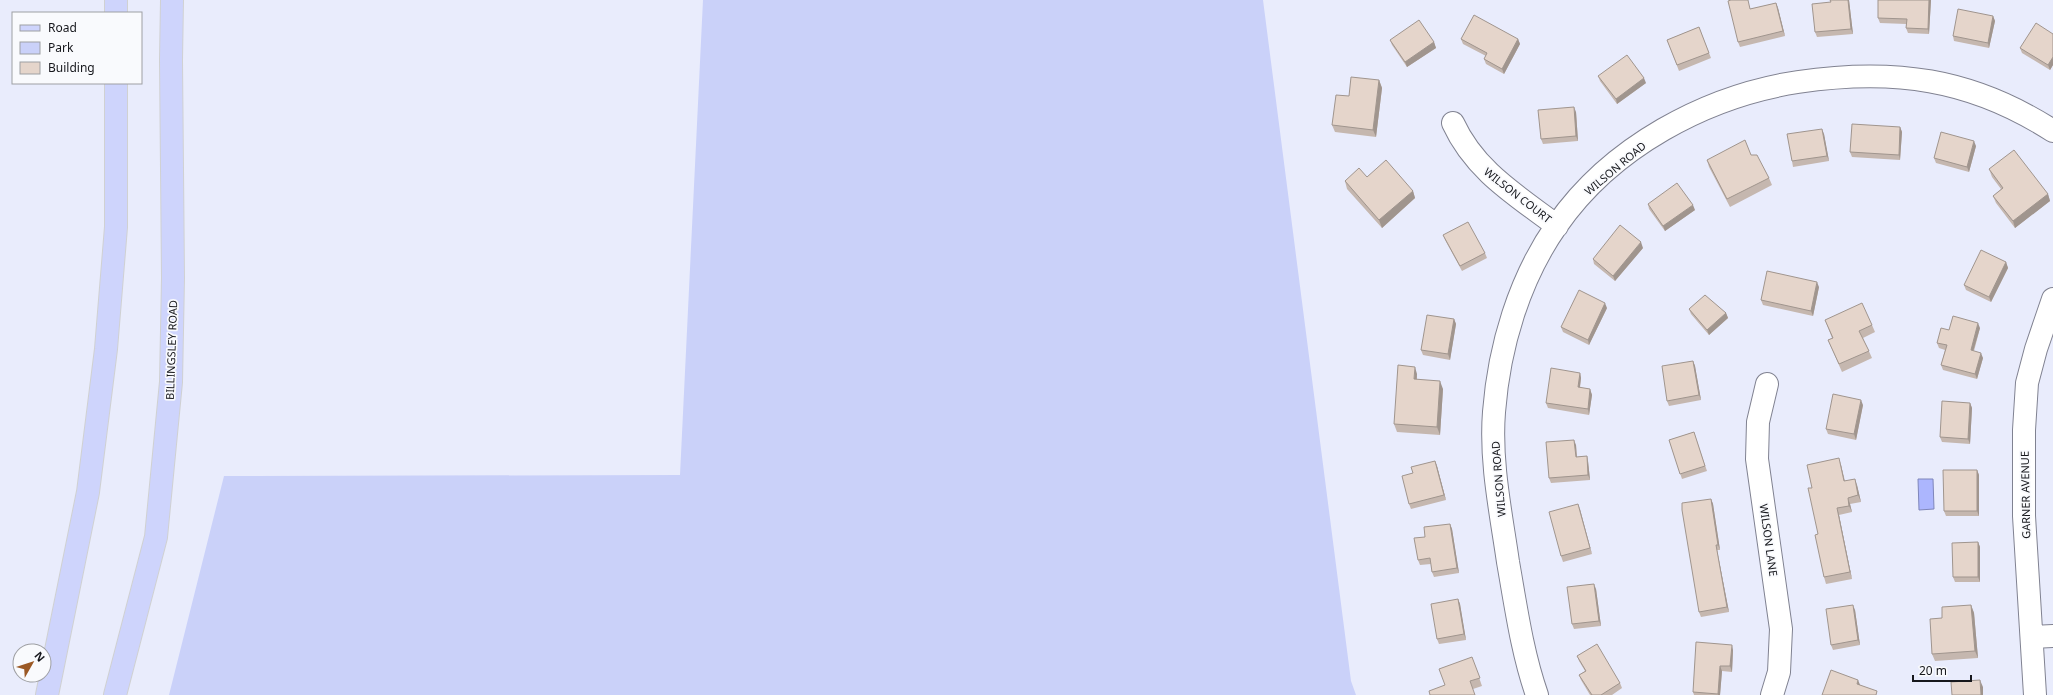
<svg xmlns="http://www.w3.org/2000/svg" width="2053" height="695" font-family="'Noto Sans',sans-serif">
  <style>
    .green { fill: #cad1f9 }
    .water { fill: #acb6fe; stroke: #7f86ba }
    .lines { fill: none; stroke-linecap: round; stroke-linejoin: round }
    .minor-casing { stroke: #808291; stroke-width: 24 }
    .major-casing { stroke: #d0d1d2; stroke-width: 24 }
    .minor { stroke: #fff; stroke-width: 22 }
    .major { stroke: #ced4fc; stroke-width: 22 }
    .wall { fill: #c5b7af }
    .shaded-wall { fill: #a0958e }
    .building { fill: #e5d5cb; stroke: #a0958e }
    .labels { text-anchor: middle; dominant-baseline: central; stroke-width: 3.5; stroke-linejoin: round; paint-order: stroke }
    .street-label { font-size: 11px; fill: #16171c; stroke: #f9fafd }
  </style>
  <rect width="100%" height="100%" fill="#e9ecfc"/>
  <path class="green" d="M703,0H1263L1351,681L1356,695H169L224,476L680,475Z"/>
  <path class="water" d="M1918,479H1933L1934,509L1919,510Z"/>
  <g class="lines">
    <defs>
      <path id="minor" d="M1453,123C1475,171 1516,195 1557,226
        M1767,384L1758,422L1757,459L1781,629L1779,672L1772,695
        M2032,637L2053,636
        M1537,695C1522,652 1516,607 1508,562C1501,513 1490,462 1494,412C1499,347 1519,279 1557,225C1611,147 1706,96 1798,82C1893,68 1971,78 2053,131
        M2035,695L2024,516V430L2027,383L2036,349L2053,299"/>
      <path id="major" d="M116,0V13
        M47,695L88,492L106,349L116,227V83
        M115,695L156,537L171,382L173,278L171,60L172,0"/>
    </defs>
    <use href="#minor" class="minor-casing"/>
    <use href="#major" class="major-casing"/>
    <use href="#minor" class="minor"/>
    <use href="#major" class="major"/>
  </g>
  <path class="wall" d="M1830,0H1849L1853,34L1817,37L1815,32L1831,2Z
    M1931,0L1929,34L1908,33L1906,28V24L1880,23L1878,18Z
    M1776,3L1778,8L1785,36L1740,47L1738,42L1751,9Z
    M1993,16L1995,21L1989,48L1954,41L1953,36Z
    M1699,27L1711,58L1679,71L1667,40Z
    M2053,34V65L2050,70L2022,53L2020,48Z
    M1461,39H1518L1520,44L1504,74L1486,64L1484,59L1486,56L1463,44Z
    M1390,40L1434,42L1436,48L1407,67L1392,45Z
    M1598,76L1646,83L1617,104L1600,81Z
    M1379,80L1382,88L1376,137L1335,132L1332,125Z
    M1576,112L1578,141L1543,144L1541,139Z
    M1900,127L1902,132L1900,160L1852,157L1850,152Z
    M1824,134L1829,161L1793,167L1792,161Z
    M1976,146L1969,172L1936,163L1934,158Z
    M1751,155L1769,178L1772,185L1730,207L1709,167L1707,160Z
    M1989,169L2048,194L2050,201L2015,228L1996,203L1993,196L2001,189L1992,177Z
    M1367,177L1413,191L1415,198L1382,228L1347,189L1345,181Z
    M1648,204L1695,210L1665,231L1649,209Z
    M1443,235L1485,253L1487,258L1462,271L1445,240Z
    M1643,248L1615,281L1594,264L1593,259Z
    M2006,262L2008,268L1991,302L1966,290L1964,285Z
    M1819,287L1813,316L1763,305L1761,300Z
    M1607,308L1589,345L1563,332L1561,327Z
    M1689,309L1726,313L1728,318L1709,335L1691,314Z
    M1454,319L1456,324L1450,360L1423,355L1421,350Z
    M1825,320L1872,325L1875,332L1863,338L1872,358L1842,372L1831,347L1828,340L1832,338Z
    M1980,328L1974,351L1983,358L1977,379L1943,370L1941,365L1945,350L1939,348L1937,343L1949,330Z
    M1693,361L1695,366L1701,400L1669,406L1667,401Z
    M1580,373L1581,378L1580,388L1590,389L1592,395L1589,415L1548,408L1546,403Z
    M1417,374V380L1443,389L1440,435L1397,432L1394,424Z
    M1970,403L1972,408L1970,444L1942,442L1940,437Z
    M1863,405L1856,440L1828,434L1826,429Z
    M1694,432L1707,471L1682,479L1669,440Z
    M1576,445L1577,457L1587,456L1588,461L1590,480L1551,483L1549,478Z
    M1435,461L1437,466L1446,500L1411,509L1409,504L1413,473Z
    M1841,465L1845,481L1857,485L1861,502L1850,504L1852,512L1839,515L1852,579L1826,584L1824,577L1812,488Z
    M1977,470L1979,475V516H1946L1944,511Z
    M1711,499L1713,504L1720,550H1717L1729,612L1701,617L1699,612Z
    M1578,504L1592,554L1563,562L1561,556Z
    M1450,524L1452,529L1459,573L1434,577L1432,572L1431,564L1420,565L1418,560Z
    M1978,542L1980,547V582H1955L1953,577Z
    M1596,589L1601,626L1574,629L1572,624Z
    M1458,599L1460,604L1466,640L1439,644L1437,639Z
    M1971,605L1974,613L1978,658L1935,661L1932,654L1942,618Z
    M1855,610L1860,645L1833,650L1831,645Z
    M1733,650L1732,672L1722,671L1720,695H1694L1693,692Z
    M1577,656L1620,683L1622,688L1612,695H1590L1581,680L1579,675L1585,671L1579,661Z
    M1472,657L1482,686L1473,689L1445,685Z"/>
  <path class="shaded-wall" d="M1848,0H1849L1853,34L1851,29Z
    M1929,0H1931L1929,34L1928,29Z
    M1776,3L1778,8L1785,36L1783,31Z
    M1993,16L1995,21L1989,48L1988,43Z
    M1518,39L1520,44L1504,74L1502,69Z
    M1434,42L1436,48L1407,67L1405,62Z
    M2053,57V65L2050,70L2048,65Z
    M1644,78L1646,83L1617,104L1616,99Z
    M1379,80L1382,88L1376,137L1373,130Z
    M1574,107L1576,112L1578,141L1576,136Z
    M1900,127L1902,132L1900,160L1899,155Z
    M1822,129L1824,134L1829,161L1827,156Z
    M1974,141L1976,146L1969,172L1967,167Z
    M1413,191L1415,198L1382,228L1379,220Z
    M2048,194L2050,201L2015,228L2013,221Z
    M1693,205L1695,210L1665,231L1663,226Z
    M1641,242L1643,248L1615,281L1613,276Z
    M2006,262L2008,268L1991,302L1989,297Z
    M1817,282L1819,287L1813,316L1811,311Z
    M1605,303L1607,308L1589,345L1588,340Z
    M1726,313L1728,318L1709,335L1707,330Z
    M1454,319L1456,324L1450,360L1448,354Z
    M1978,323L1980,328L1972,355L1971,350Z
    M1981,353L1983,358L1977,379L1975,374Z
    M1693,361L1695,366L1701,400L1699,395Z
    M1415,367L1417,374L1416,387L1414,379Z
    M1580,373L1581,378L1579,393L1578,387Z
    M1440,381L1443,389L1440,435L1437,427Z
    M1590,389L1592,395L1589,415L1588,409Z
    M1861,400L1863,405L1856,440L1854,434Z
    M1970,403L1972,408L1970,444L1968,439Z
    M1574,440L1576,445L1577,462L1576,457Z
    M1587,456L1588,461L1590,480L1588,475Z
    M1839,458L1841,465L1846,488L1844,481Z
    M1435,461L1437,466L1446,500L1444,495Z
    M1977,470L1979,475V516L1977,511Z
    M1855,479L1857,485L1861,502L1858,495Z
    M1848,498L1850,504L1852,512L1849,506Z
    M1711,499L1713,504L1720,550L1718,545Z
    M1578,504L1580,509L1592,554L1590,548Z
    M1837,508L1839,515L1852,579L1850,572Z
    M1450,524L1452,529L1459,573L1457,568Z
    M1978,542L1980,547V582L1978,577Z
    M1716,545L1717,550L1729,612L1727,607Z
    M1594,584L1596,589L1601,626L1599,621Z
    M1458,599L1460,604L1466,640L1464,634Z
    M1853,605L1855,610L1860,645L1858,640Z
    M1971,605L1974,613L1978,658L1975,651Z
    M1732,645L1733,650L1732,672L1730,666Z
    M1720,666L1722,671L1720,695H1718V694Z
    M1858,680L1861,687L1857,684Z
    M1980,680L1983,687V695H1981Z"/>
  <path class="building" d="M1731,0H1748L1750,9L1776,3L1783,31L1738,42L1728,1Z
    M1830,0H1848L1851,29L1815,32L1812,4L1831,2Z
    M1878,0H1929L1928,29L1906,28L1907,19L1878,18Z
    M1958,9L1993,16L1988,43L1953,36Z
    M1474,15L1518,39L1502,69L1484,59L1487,53L1461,39Z
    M1419,20L1434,42L1405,62L1390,40Z
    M2036,23L2053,34V57L2048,65L2020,48Z
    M1699,27L1709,53L1677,65L1667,40Z
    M1627,55L1644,78L1616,99L1598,76Z
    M1351,77L1379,80L1373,130L1332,125L1336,95L1349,96Z
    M1574,107L1576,136L1541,139L1538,110Z
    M1852,124L1900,127L1899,155L1850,152Z
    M1822,129L1827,156L1792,161L1787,134Z
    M1941,132L1974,141L1967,167L1934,158Z
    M1745,140L1751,155H1757L1769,178L1727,199L1707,160Z
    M2014,150L2048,194L2013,221L1993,196L2003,188L1989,169Z
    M1386,160L1413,191L1379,220L1345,181L1359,168L1367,177Z
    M1677,183L1693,205L1663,226L1648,204Z
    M1468,222L1485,253L1460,266L1443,235Z
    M1620,225L1641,242L1613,276L1593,259Z
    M1981,250L2006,262L1989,297L1964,285Z
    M1767,271L1817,282L1811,311L1761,300Z
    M1579,290L1605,303L1588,340L1561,327Z
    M1705,295L1726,313L1707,330L1689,309Z
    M1862,303L1872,325L1859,331L1869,351L1839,364L1828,340L1833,338L1825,320Z
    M1427,315L1454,319L1448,354L1421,350Z
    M1953,316L1978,323L1971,350L1981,353L1975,374L1941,365L1947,345L1937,343L1941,328L1949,330Z
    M1693,361L1699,395L1667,401L1662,366Z
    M1398,365L1415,367L1414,379L1440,381L1437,427L1394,424Z
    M1551,368L1580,373L1578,387L1590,389L1588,409L1546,403Z
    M1833,394L1861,400L1854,434L1826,429Z
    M1942,401L1970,403L1968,439L1940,437Z
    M1694,432L1705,466L1680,474L1669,440Z
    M1574,440L1576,457L1587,456L1588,475L1549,478L1546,442Z
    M1839,458L1844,481L1855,479L1858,495L1848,498L1849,506L1837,508L1850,572L1824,577L1815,535L1818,534L1808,488H1812L1807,465Z
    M1435,461L1444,495L1409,504L1402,476L1413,473L1411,467Z
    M1943,470H1977V511H1944Z
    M1711,499L1718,545H1716L1727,607L1699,612L1682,510V503Z
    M1578,504L1590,548L1561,556L1549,512Z
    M1450,524L1457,568L1432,572L1430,558L1418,560L1414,538L1425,537L1424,527Z
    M1978,542V577H1953L1952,543Z
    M1594,584L1599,621L1572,624L1567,587Z
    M1458,599L1464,634L1437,639L1431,604Z
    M1853,605L1858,640L1831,645L1826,609Z
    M1971,605L1975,651L1932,654L1930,619L1942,618V607Z
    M1696,642L1732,645L1730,666H1720L1718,694L1693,692Z
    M1597,644L1620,683L1601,695H1592L1579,675L1586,671L1577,656Z
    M1472,657L1480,678L1470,681L1475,695H1430L1429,691L1445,685L1439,669Z
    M1831,670L1858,680L1857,684L1877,691L1876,695H1822Z
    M1980,680L1981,695H1952L1951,682Z"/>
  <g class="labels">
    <g class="street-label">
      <text transform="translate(1615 168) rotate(-40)">WILSON ROAD</text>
      <text transform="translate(1518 195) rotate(38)">WILSON COURT</text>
      <text transform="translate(171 350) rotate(-88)">BILLINGSLEY ROAD</text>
      <text transform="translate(1498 479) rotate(-95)">WILSON ROAD</text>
      <text transform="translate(2025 495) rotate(-91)">GARNER AVENUE</text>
      <text transform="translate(1769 540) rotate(82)">WILSON LANE</text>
    </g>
  </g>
  <rect x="12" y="12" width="130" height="72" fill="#f9fafd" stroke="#9e9fa3"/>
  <rect x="20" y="25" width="20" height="6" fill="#ced4fc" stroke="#9e9fa3"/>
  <text x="48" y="32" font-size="12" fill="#16171c">Road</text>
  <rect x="20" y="42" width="20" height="12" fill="#cad1f9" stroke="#9e9fa3"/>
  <text x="48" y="52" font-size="12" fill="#16171c">Park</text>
  <rect x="20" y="62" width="20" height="12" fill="#e5d5cb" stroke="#9e9fa3"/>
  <text x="48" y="72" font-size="12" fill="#16171c">Building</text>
  <g transform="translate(32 663) rotate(51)"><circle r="19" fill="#f9fafd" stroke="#9e9fa3"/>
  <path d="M0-3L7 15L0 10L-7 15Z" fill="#9b5925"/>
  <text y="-6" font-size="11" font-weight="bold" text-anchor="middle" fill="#16171c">N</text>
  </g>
  <path d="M1913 675v6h58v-6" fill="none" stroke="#16171c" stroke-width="2"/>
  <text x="1919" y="675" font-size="12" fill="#16171c" stroke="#f9fafd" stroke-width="3" paint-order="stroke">20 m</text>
</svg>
